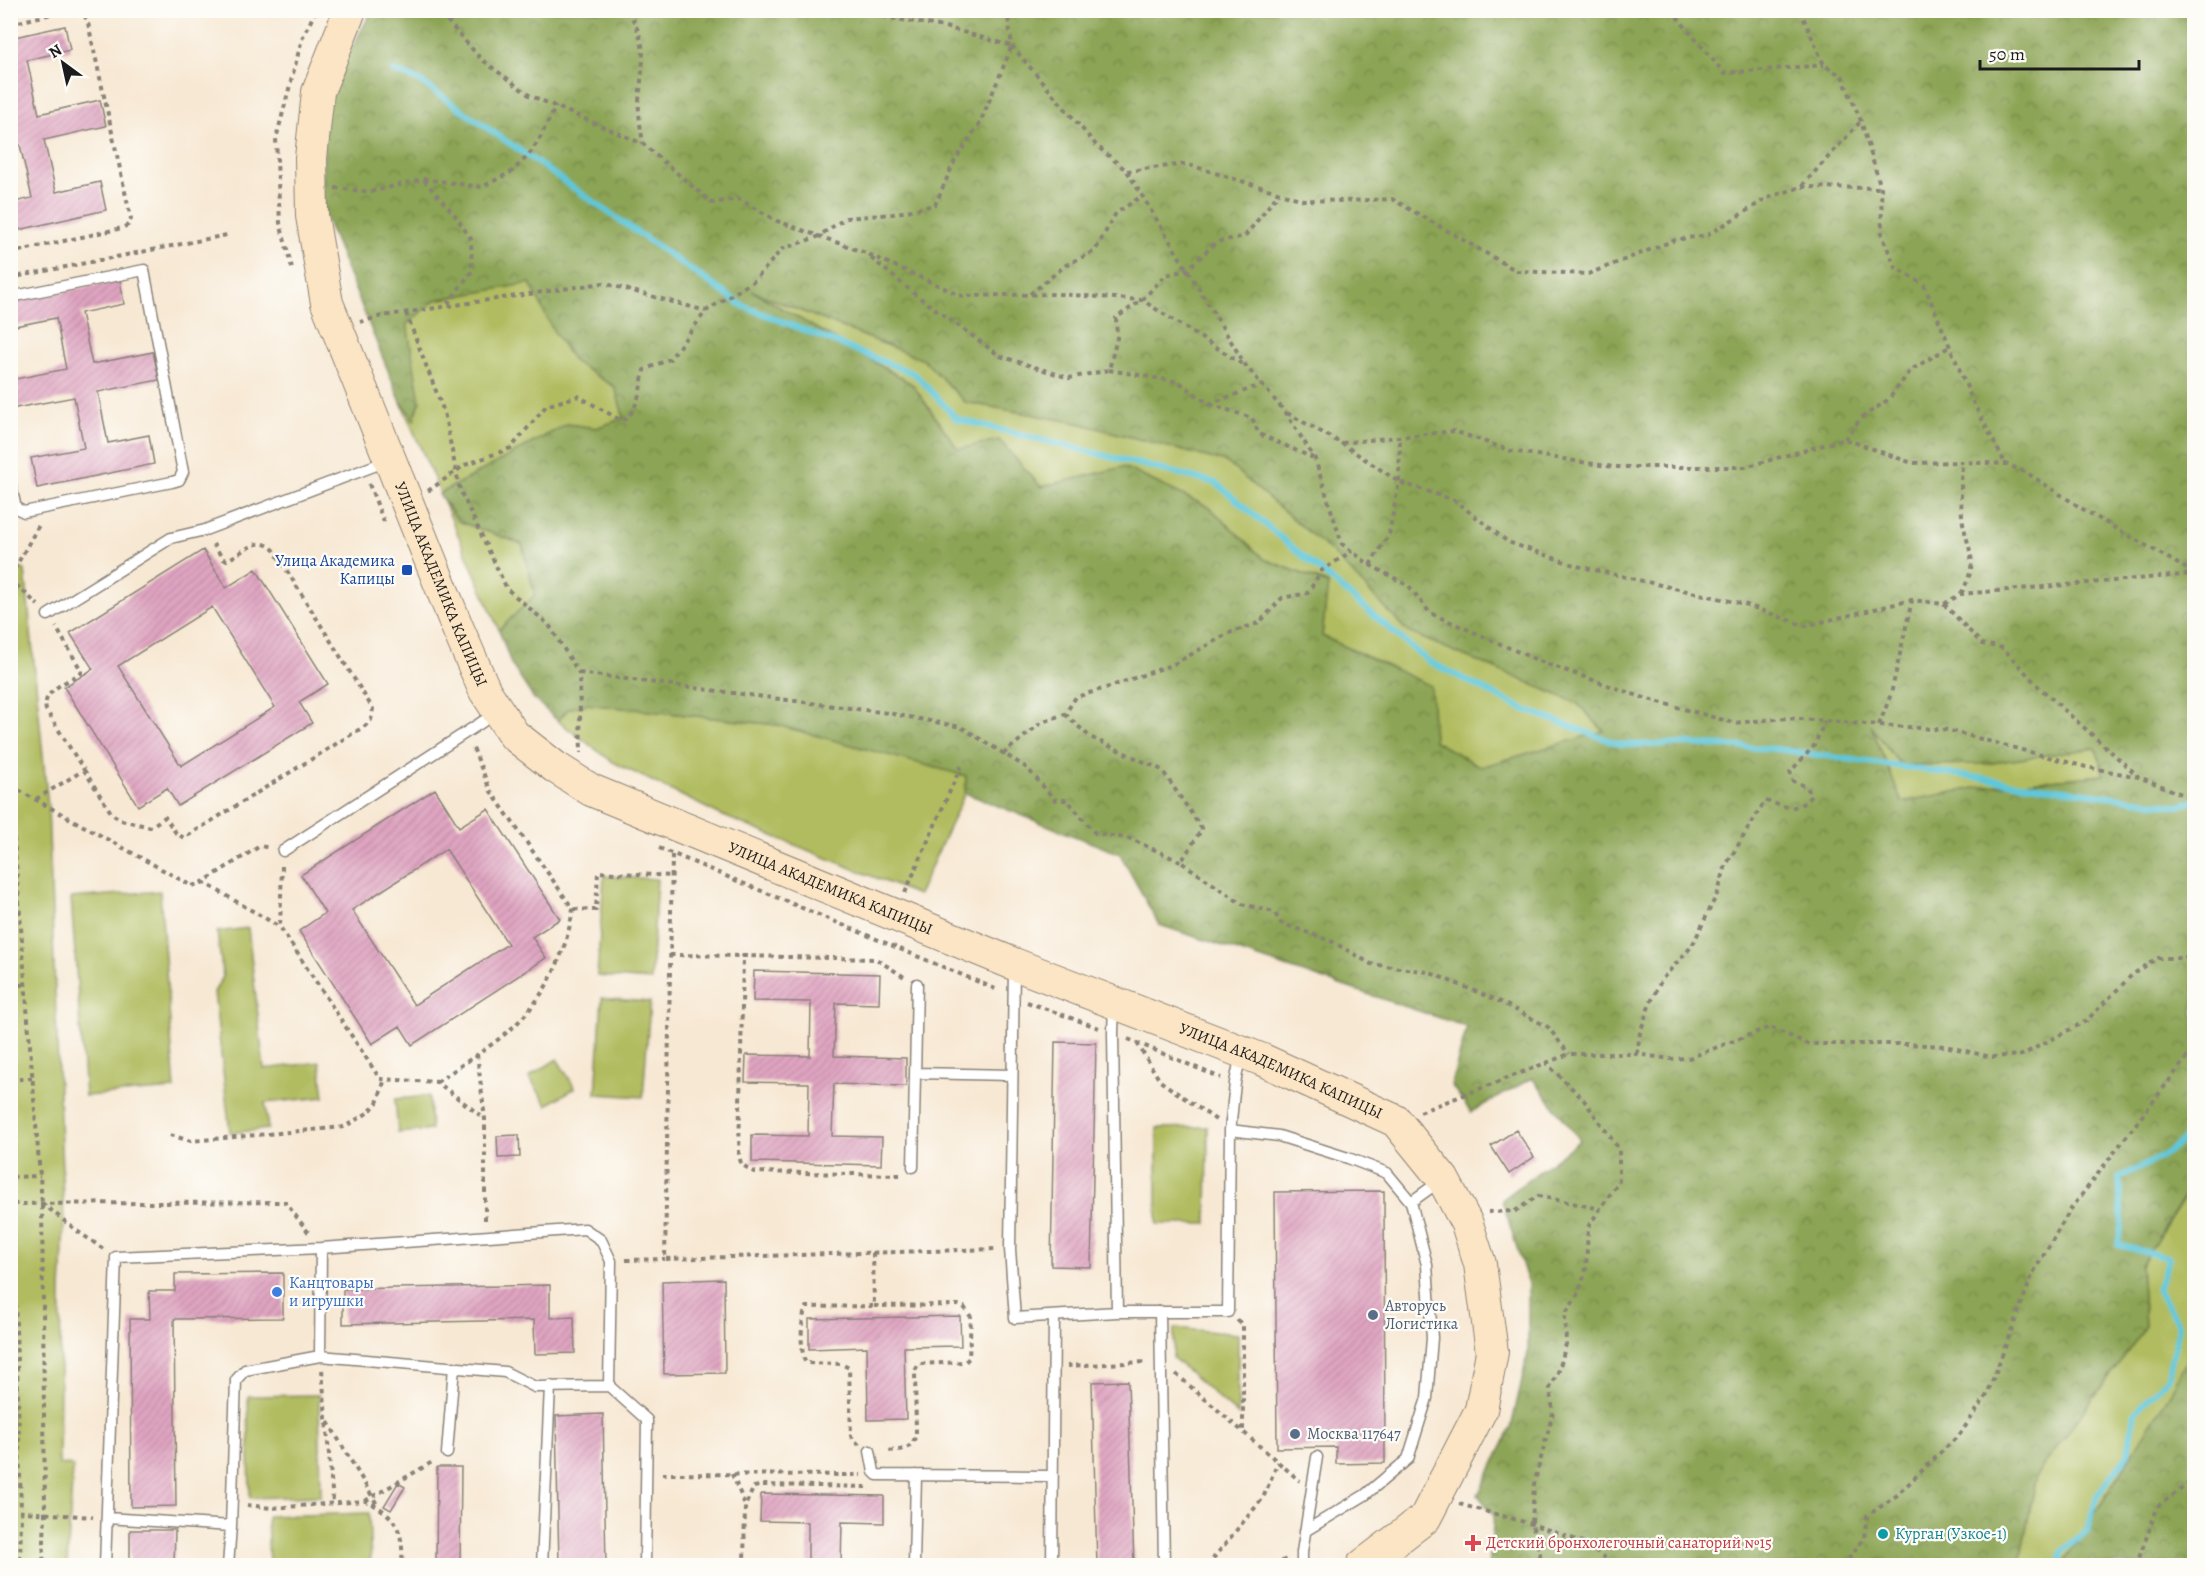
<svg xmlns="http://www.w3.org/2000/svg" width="2205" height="1576" font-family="Alegreya,serif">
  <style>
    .green { fill: #b0bc5e; stroke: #666c3d; stroke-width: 1.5 }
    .forest { fill: url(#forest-crowns); stroke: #546038; stroke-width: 1.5; fill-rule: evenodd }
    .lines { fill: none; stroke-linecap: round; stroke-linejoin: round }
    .stream { stroke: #5ec7da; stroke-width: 6 }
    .building { fill: url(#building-hatch); fill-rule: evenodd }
    .lane-casing { stroke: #8a8278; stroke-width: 13 }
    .secondary-casing { stroke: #8a8278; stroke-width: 34 }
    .path { stroke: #8a8278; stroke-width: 4; stroke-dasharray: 4.5 4.5; stroke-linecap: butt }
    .lane { stroke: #fff; stroke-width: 10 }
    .secondary { stroke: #fce5c4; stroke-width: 32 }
    .transit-dot { fill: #1a4fb4; stroke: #fdfcf7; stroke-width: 2 }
    .shop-dot { fill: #3f7fe0; stroke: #fdfcf7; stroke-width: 2 }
    .service-dot { fill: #5c6f8a; stroke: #fdfcf7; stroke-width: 2 }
    .culture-dot { fill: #0f9aa8; stroke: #fdfcf7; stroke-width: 2 }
    .health-dot { fill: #e0444e; stroke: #fdfcf7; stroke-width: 2 }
    .labels { text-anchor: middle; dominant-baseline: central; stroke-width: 4.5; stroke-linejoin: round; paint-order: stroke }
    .transit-label { font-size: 16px; fill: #164399; stroke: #fdfcf7; text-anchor: end }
    .street-label { font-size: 16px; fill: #1c1c1c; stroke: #fdfcf7 }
    .shop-label { font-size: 16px; fill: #366cbe; stroke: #fdfcf7; text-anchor: start }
    .service-label { font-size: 16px; fill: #4e5e75; stroke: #fdfcf7; text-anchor: start }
    .culture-label { font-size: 16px; fill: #0d838f; stroke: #fdfcf7; text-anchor: start }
    .health-label { font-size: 16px; fill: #be3a42; stroke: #fdfcf7; text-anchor: start }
  </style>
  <defs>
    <pattern id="forest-crowns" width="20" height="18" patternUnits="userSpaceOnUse" patternTransform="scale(1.5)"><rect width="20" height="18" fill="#8ca455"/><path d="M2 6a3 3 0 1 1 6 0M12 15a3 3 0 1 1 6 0" fill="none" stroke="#728546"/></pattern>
    <pattern id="building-hatch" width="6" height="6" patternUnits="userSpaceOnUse" patternTransform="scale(1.5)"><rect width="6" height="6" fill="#dfa4c1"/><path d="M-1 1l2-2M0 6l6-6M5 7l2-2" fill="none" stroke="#bf8da5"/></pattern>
  </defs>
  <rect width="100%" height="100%" fill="#fdfcf7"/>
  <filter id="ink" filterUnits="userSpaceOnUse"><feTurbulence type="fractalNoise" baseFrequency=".0167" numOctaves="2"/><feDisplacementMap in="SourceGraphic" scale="12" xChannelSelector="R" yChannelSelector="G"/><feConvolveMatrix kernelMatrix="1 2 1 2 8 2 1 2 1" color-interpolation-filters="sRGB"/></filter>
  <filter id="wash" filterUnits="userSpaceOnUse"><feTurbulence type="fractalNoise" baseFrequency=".008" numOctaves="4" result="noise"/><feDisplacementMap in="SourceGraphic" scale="24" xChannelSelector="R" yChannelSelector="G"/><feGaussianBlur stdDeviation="1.35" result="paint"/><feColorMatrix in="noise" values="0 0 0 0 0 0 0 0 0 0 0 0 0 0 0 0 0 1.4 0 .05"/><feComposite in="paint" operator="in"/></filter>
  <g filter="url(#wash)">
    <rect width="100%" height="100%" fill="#f7e8d3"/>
    <path class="green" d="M530,283L552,328L573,361L615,387L624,419L596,428L567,424L439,494L458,521L522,544L535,595L499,630L400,400L414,419L420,402L407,324L435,300Z
      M746,289L924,360L965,402L1078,423L1226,462L1332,552L1408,632L1577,703L1604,732L1481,767L1434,741L1430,686L1322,636L1328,583L1264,559L1210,508L1123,467L1041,487L999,440L958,449L912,384Z
      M11,565L25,570L48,807L64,1223L61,1292L59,1464L73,1465L67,1565H11Z
      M587,704L777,725L967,776L965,793L918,895L721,815L613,762L558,721L568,709Z
      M1870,723L1901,765L1984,764L2096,748L2104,775L1980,787L1902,802Z
      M604,876L657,879L651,980L597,976Z
      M160,891L175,1089L85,1096L71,898Z
      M248,928L264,1069L320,1062L324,1097L265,1103L268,1129L230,1133L214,992L223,977L217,932Z
      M602,998L650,1002L643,1097L596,1094Z
      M557,1059L575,1088L547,1105L529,1077Z
      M429,1096L431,1130L398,1133L395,1099Z
      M1208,1127L1207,1224H1157V1128Z
      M2194,1181V1345L2171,1392L2063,1565L2019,1566L2037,1474L2145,1328L2141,1265Z
      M1174,1328L1238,1334V1415L1173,1358Z
      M319,1395L321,1496L250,1498L248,1396Z
      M369,1513L371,1565H269L267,1516Z"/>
    <path class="forest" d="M372,11H2194V1181L2141,1265L2145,1328L2037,1474L2019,1565H1489L1494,1516L1478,1495L1511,1428L1528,1353V1283L1502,1200L1580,1140L1532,1078L1471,1112L1451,1085L1467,1027L1159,925L1120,854L965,793L966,776L777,725L587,704L568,709L558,721L534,699L511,664L499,630L535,595L522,544L458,521L439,494L567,424L596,428L624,418L615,387L573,361L552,328L530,283L435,300L407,324L420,402L414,420L400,400L322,209L325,96ZM752,291L924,360L965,402L1078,423L1226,462L1332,552L1408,632L1577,703L1604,731L1481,767L1434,741L1431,686L1322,636L1328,584L1264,559L1210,508L1123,467L1041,487L999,440L958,449L912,384ZM1871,726L1900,765L1984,764L2096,748L2104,775L1980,787L1902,802Z
      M2194,1345V1565H2063L2171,1392Z"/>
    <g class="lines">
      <path class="stream" d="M394,71L420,81L743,306L915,374L957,419L1216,483L1428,661L1523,709L1622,745L1689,744L1776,749L2178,806L2194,801
        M2058,1566L2063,1551L2088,1530L2097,1495L2128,1454L2134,1413L2168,1378L2179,1326L2158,1290L2169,1258L2118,1245L2122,1222L2119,1177C2148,1165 2175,1152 2194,1128"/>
    </g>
    <g id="blocks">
      <path class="building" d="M65,26L70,50L27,60L39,114L100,100L106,126L44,140L56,192L100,182L106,210L10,232V203L32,198L20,145L10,148V38Z
        M120,280L124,304L81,313L92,364L153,352L159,380L98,392L108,443L149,435L154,464L37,488L31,458L84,448L74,397L10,409V380L66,369L56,318L10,327V302Z
        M203,550L226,588L256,569L328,684L299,702L312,723L178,806L167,788L138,806L64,687L93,669L70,633ZM212,607L275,707L181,766L118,666Z
        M435,789L459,827L488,809L560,919L532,937L546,958L412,1045L400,1026L372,1044L299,931L325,913L301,875ZM446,849L508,944L414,1005L352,910Z
        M754,971L880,974L879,1004L836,1003L834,1056L906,1058V1086L834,1084L832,1136L882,1137L881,1165L752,1162V1135L808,1136L809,1083L745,1082L746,1055L810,1056L811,1002L753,1001Z
        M1055,1042L1096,1043L1091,1267L1051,1266Z
        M1516,1130L1534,1157L1509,1174L1491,1146Z
        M519,1135L520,1157L498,1158L497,1136Z
        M1384,1191L1385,1463L1336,1464V1447L1277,1448L1275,1192Z
        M283,1273V1318L174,1319L176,1506L131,1507L130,1319H150L149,1291H175V1274Z
        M724,1279L725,1373L664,1374L662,1281Z
        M550,1285V1318L574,1317L575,1353L535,1354L534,1320L343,1324V1289Z
        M960,1316L961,1346L904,1347L906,1419L868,1420L867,1347L809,1349V1319Z
        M1128,1381L1134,1566H1097L1092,1382Z
        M603,1414L606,1566H559L556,1416Z
        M437,1467H461L460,1566H436Z
        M398,1483L405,1487L391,1510L384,1506Z
        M761,1494L884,1496V1523L842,1522L841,1566H808V1522L760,1521Z
        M130,1530H175L174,1566H130Z"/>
    </g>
  </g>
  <g filter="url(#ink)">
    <use href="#blocks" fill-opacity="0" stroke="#8a8278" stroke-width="1.5"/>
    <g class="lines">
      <defs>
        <path id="lane" d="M10,297L144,270L183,472L179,480L172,482L24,512L16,508L10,482
          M48,615L171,538L205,530L387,461
          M283,851L496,713
          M1014,968L1010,1249L1015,1318L1117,1312
          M1114,1005L1113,1033L1117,1312H1228L1230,1130
          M1241,1054L1235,1083L1230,1130L1279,1136L1348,1158L1387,1173L1411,1202L1427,1265L1432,1338L1427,1398L1408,1459L1365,1495L1305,1531
          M915,1073L1012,1075
          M913,1167L917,984
          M1411,1202L1440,1181
          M585,1229L601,1240L611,1261L609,1386L535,1387L505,1372L320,1356L321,1248Z
          M1160,1311L1164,1566
          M609,1386L647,1420L645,1566
          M870,1451L874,1472L877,1475L1052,1476
          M447,1453L454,1367
          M107,1518L231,1526L228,1566
          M231,1526L236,1380L245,1370L320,1356
          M105,1566L116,1257L321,1248
          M542,1566L550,1386
          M914,1566L916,1475
          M1052,1566L1054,1316
          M1302,1566V1552L1317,1457"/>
        <g id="secondary">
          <path id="s1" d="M350,10L318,92L311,158L312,216L327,303L458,629L485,691L514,735L555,767L591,790L1014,964L1263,1060L1396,1121L1443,1179L1467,1224L1480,1264L1492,1352L1481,1410L1425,1518L1362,1566"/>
        </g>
      </defs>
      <use href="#lane" class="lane-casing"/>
      <use href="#secondary" class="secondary-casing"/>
      <path class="path" d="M433,10L443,16L481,59L529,95L643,144L712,203L739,199L777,221L866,253L962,296L1058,294L1142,300L1245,366
        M628,10C650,49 642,60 639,101C638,115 641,130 643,143
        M1007,10L1012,46L1096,145L1127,171L1246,366L1286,413L1315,459L1342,544L1370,565L1409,586L1430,613L1539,661L1641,697L1734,723L1787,718L1947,730L2086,767L2139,777L2194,799
        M1671,10L1724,73L1824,65
        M1800,10L1824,65L1842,76L1861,121L1881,188L1882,235L1895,267L1924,285L1974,404L2005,463
        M443,16L447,10
        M10,24L68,10
        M1127,171L1186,164L1303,200L1346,201L1392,199L1517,271L1588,274L1675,240L1708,235L1767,198L1801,187L1861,121
        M424,180L454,214L471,239L472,271L446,306
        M1802,187L1881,188
        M335,188L370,192L424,179L482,187L511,172L528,156L539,140L556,106
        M10,253L122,228L128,225L131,219L88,23L85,16L73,10
        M871,258L916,295L1000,356L1069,378L1109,370L1117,338L1116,318L1142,300L1166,275L1187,270L1216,242L1245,236L1279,193
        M292,268L280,223L276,139L302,39L316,10
        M10,278L227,235
        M1030,294L1066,265L1095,251L1116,213L1142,196
        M406,313L444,412L460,490L507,589L549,625L579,673L581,753
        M360,322L382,316L603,283L706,311
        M1109,370L1179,382L1209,404L1261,385
        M1210,404L1252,418L1259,434L1313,458
        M1287,413L1341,443L1454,431L1511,451L1613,467H1745L1845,439L1912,463L1962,462L2006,464L2027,473L2089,513L2194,573
        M1845,439L1861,418L1888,400L1911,370L1949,347
        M1341,443L1399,482L1454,500L1508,542L1577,566L1744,604L1805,626L1912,600L1944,604L1961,594L2194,574
        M369,484L384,522
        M428,491L465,465L511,448L546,406L578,396L622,421C639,412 640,387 644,370L670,359L706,311L755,280L782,249L817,237L846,218L893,214L935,205L955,160L980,123L1012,46L945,27L878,16L872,10
        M1370,565L1389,534L1399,482L1400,437
        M10,577L39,525
        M10,579L38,605
        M1961,594C1979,560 1970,557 1963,523C1960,503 1961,482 1962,462
        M1944,604L1982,644L2003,648L2039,687L2138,776
        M579,673L888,713L961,727L1027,768L1055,800H1067L1095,833L1131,839L1181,862
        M1065,714L1090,737L1162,770L1202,829L1181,862L1242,904L1274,912L1281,923L1333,942L1371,964L1428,972L1497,1000L1548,1027L1569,1054
        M1879,725L1891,694L1912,600
        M1003,754L1042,722L1065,714L1076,697L1106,688L1174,664L1229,633L1259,623L1282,598L1308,593L1321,571L1352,551
        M84,770L112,814L121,820L150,827L165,817L176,833L184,838L365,726L371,720L373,709L274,550C258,534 243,553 227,560L223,559L213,544
        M10,784L42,1203L45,1515L43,1566
        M11,786L192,886L203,882L260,846L270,848
        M36,799L84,770L46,710C41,691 67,682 81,673V670L56,627
        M659,848L998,990
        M672,855L665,1259L995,1249
        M282,866L280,927L380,1079L437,1082L485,1119
        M203,882L280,927
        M10,886L17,885
        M905,893L961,766
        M574,909L596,910L598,872L672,876
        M670,955L743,956
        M10,985H25
        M1027,1002L1099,1028
        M1128,1039L1221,1078
        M1137,1043L1160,1081L1216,1120
        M477,1054L485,1119V1222
        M1637,1054L1640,1033L1649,1006L1662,979L1692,946L1718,892L1726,865L1765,801C1785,806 1795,814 1811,796L1807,787L1793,781L1790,772L1814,746L1825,721
        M10,1080L32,1078
        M437,1082C462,1064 490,1048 513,1027C547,996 566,953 573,909L490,790L472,745
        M10,1105L21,1512L20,1566
        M1420,1112L1569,1054H1637L1670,1059L1689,1058L1770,1027L1808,1044H1904L1945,1046L1991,1057L2022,1055L2086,1021L2132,975L2157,958H2182L2194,955
        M170,1135L191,1141L344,1127L369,1112L377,1103L385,1079
        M900,1175L754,1172L741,1164L739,1154L743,956L876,959L906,978
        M12,1177L40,1176
        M42,1203L77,1231L105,1250
        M13,1204L285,1202L309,1233
        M1488,1212L1515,1211L1538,1196L1601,1209
        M626,1260L665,1259
        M874,1306L958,1305L964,1307L971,1317L969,1358L965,1362L919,1364L915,1371L916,1434C912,1451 901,1450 886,1451
        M1237,1320L1243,1325V1432
        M1067,1366L1146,1362
        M322,1370L333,1503
        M1176,1374L1300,1481
        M328,1422L378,1506
        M859,1445L851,1436L849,1368L841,1364L806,1363C800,1355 800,1315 807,1307L874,1306L873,1252
        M662,1474L861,1475
        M732,1474L745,1505
        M365,1501L434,1461
        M1459,1504L1532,1524L1585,1543L1616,1566
        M247,1505L272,1508L365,1501C397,1514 404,1532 402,1566
        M10,1511L93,1517
        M744,1566L745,1506L754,1487L764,1485L868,1487
        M1207,1566L1263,1498L1278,1462
        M1274,1566L1286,1559
        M1540,1566V1553L1532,1524L1534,1484L1553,1413L1550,1388L1559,1370L1566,1344L1565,1315L1579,1292L1586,1269L1588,1227L1619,1181V1149L1583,1099L1546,1063
        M1843,1566L1864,1538L1867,1516L1896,1496L1960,1434L1987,1395L2033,1273L2071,1209L2194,1048
        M2136,1566L2158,1506L2187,1485L2194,1471"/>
      <use href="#lane" class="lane"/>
      <use href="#secondary" class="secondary"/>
    </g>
  </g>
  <rect class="transit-dot" x="401" y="564" width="12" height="12" rx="3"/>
  <circle class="shop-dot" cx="277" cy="1292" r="6"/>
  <g class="service-dot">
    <circle cx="1373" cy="1315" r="6"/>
    <circle cx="1295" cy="1434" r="6"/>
  </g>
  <circle class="culture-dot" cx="1883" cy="1534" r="6"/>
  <path class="health-dot" d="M1470 1534h6v6h6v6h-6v6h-6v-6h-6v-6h6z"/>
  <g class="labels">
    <g class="transit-label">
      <text x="395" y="561">Улица Академика<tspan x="395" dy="18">Капицы</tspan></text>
    </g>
    <g class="street-label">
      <text stroke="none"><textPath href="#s1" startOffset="604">УЛИЦА АКАДЕМИКА КАПИЦЫ</textPath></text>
      <text stroke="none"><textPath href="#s1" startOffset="1126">УЛИЦА АКАДЕМИКА КАПИЦЫ</textPath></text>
      <text stroke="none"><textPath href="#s1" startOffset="1612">УЛИЦА АКАДЕМИКА КАПИЦЫ</textPath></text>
    </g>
    <g class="shop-label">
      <text x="289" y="1283">Канцтовары<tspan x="289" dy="18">и игрушки</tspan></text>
    </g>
    <g class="service-label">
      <text x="1385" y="1306">Авторусь<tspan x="1385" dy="18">Логистика</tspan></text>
      <text x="1307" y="1434">Москва 117647</text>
    </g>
    <g class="culture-label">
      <text x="1895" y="1534">Курган (Узкое-1)</text>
    </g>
    <g class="health-label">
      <text x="1486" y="1543">Детский бронхолегочный санаторий №15</text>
    </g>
  </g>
  <rect width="2205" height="1576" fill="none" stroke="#fdfcf7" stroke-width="36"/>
  <g transform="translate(63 63) rotate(327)" stroke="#fdfcf7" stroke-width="4.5" paint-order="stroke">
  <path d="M0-4.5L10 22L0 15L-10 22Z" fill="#1c1c1c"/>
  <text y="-9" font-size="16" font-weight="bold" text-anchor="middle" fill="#1c1c1c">N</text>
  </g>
  <path d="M1980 60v9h159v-9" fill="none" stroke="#1c1c1c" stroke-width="3"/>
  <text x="1989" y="60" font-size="18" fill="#1c1c1c" stroke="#fdfcf7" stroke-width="4.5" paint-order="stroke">50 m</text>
</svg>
